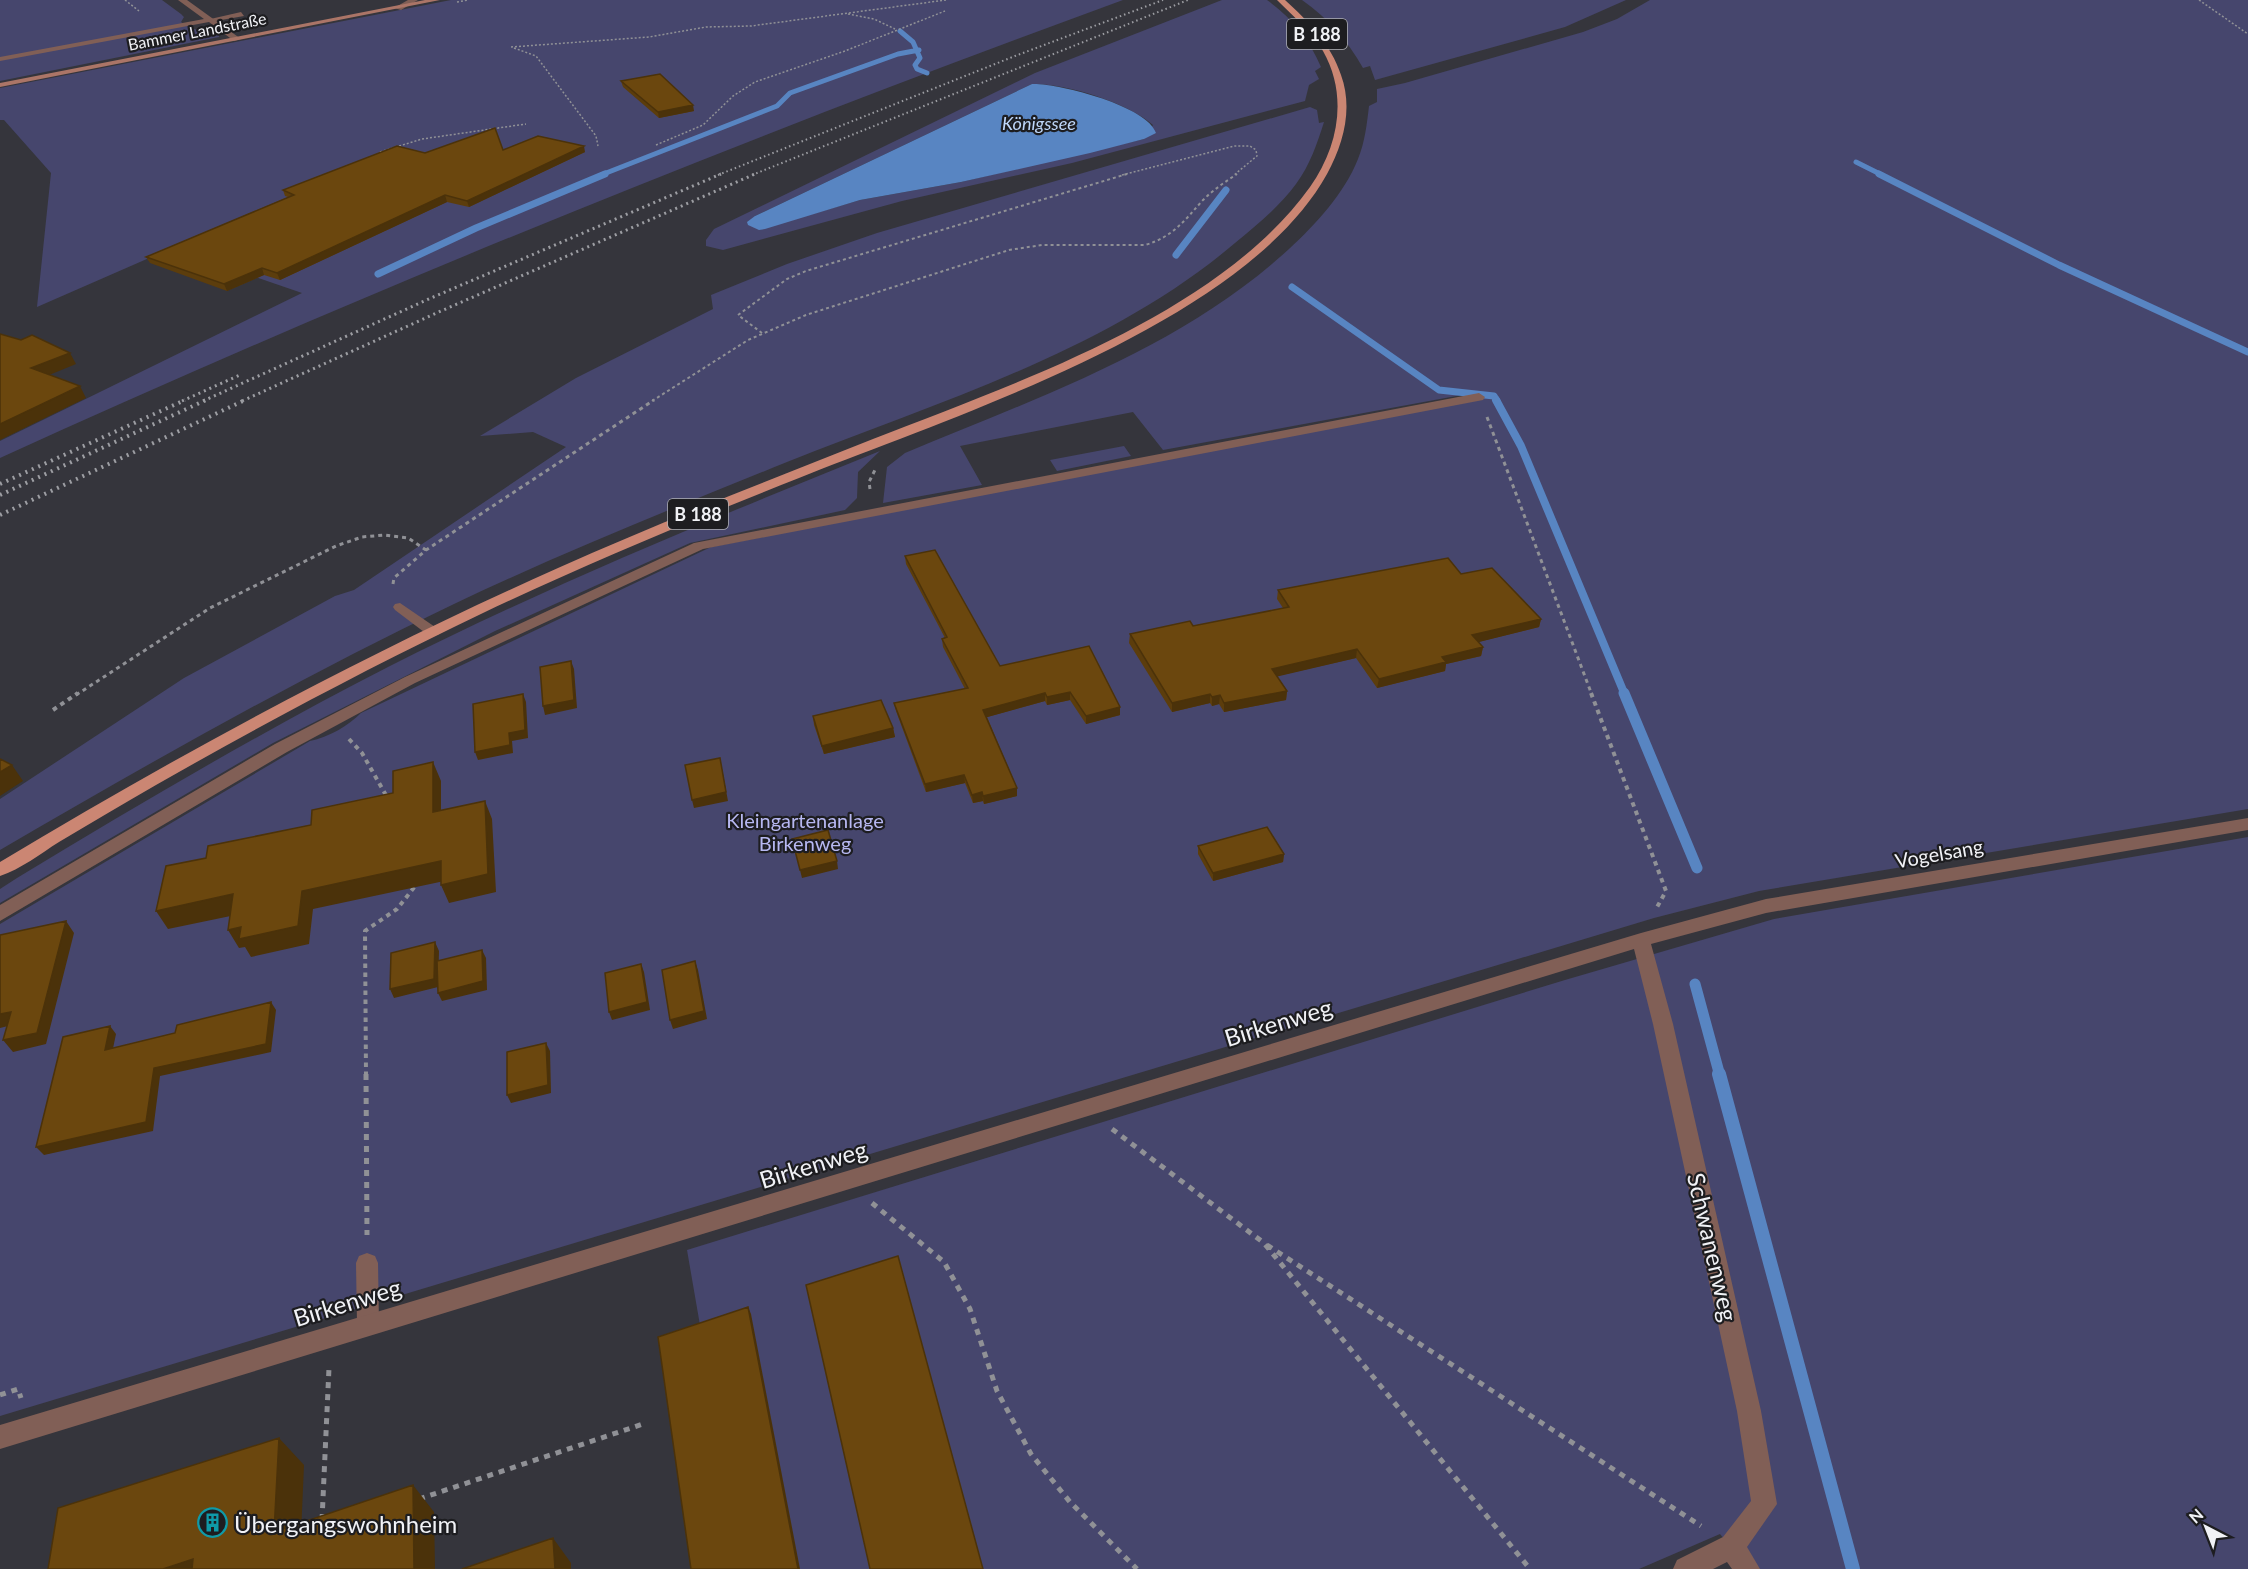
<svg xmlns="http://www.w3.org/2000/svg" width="2248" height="1569" font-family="Lato,sans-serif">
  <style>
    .green { fill: #46466d; fill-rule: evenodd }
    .water { fill: #5885c2 }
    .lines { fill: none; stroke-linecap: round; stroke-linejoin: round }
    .stream-far4 { stroke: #5885c2; stroke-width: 5 }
    .stream-far3 { stroke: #5885c2; stroke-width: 7 }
    .stream-far2 { stroke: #5885c2; stroke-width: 8 }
    .stream-far1 { stroke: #5885c2; stroke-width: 11 }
    .stream { stroke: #5885c2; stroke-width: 14 }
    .path-far4 { stroke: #909196; stroke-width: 1.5; stroke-dasharray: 2 2; stroke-linecap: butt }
    .path-far3 { stroke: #909196; stroke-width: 2; stroke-dasharray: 3 3; stroke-linecap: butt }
    .path-far2 { stroke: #909196; stroke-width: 3; stroke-dasharray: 4 4; stroke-linecap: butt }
    .path-far1 { stroke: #909196; stroke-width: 4; stroke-dasharray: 4.5 4.5; stroke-linecap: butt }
    .path { stroke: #909196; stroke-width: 5; stroke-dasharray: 6 6; stroke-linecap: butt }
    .service { fill: #815f56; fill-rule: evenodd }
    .minor { fill: #815f56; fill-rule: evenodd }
    .secondary { fill: #ab7567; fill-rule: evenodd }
    .primary { fill: #cb8673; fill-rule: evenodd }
    .rail-far2 { stroke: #9d9ea3; stroke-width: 2; stroke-dasharray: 1.5 3; stroke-linecap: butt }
    .rail-far1 { stroke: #9d9ea3; stroke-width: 3; stroke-dasharray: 2 4; stroke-linecap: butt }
    .rail { stroke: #9d9ea3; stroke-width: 4; stroke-dasharray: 2 5; stroke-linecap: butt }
    .wall { fill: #5c3d0c }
    .shaded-wall { fill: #4b320a }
    .building { fill: #6b470e; stroke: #4b320a; stroke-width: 1.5 }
    .labels { text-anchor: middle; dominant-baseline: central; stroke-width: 4.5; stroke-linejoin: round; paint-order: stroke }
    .far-street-label { font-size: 16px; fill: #f1f2f6; stroke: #1d1d20 }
    .shield { fill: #1d1d20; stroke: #b1b2b6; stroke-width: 1.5 }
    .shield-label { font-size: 18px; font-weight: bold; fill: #f1f2f6 }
    .far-water-label { font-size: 18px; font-style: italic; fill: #bed6f8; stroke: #1d1d20 }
    .park-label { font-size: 20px; fill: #b7b8f1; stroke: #1d1d20 }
    .street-label { font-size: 20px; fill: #f1f2f6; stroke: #1d1d20 }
    .near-street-label { font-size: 24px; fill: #f1f2f6; stroke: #1d1d20 }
    .near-poi-label { font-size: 24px; fill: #f1f2f6; stroke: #1d1d20; text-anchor: start }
  </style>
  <rect width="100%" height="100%" fill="#35353c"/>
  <path class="green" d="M0,0H162L181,14L184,17L181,22L190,28L219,35V37L0,81Z
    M451,0H1123C743,139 368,290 0,458V441L302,293L172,248L37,307L51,173L4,120H0V88Z
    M1222,0H1267C1292,18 1309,39 1321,67L1315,71L1319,79L1309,85L1305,101L1072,163L902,201L723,250L706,246V240L714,229L1035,73ZM1032,84C1066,83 1128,103 1153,125L1144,139L961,182L860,200L809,215L755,216Z
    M1302,0H1626L1565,27L1375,80L1370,66L1363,68C1347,40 1329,19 1302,0Z
    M1650,0H2248V809L1759,891L1654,918L0,1416V924L310,741C329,737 348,726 361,713L711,547L1474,399L1467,394L1163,450L1133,412L960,446L982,485L883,503L887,467L905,453C1039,397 1181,348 1289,249C1316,224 1344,194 1358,159C1365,142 1367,123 1369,106L1377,102V89L1405,83L1583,32L1617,19Z
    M1310,107L1317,110L1319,123L1324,122C1317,144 1310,165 1296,184C1279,207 1257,225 1235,243C1108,351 940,401 787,462C676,507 563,552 454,604C299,678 149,763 0,850V799L184,678L335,596L354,590L566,447L533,432L480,436L576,378L713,309L711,295L787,264L877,233Z
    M1124,446L1131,456L1057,471L1050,460Z
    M880,451L858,472L857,498L845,510L690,543L495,631L273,743L0,903V889L17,878C139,804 261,732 388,667C548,586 714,518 880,451Z
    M2248,837V1569H1749L1720,1534L1639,1569H693L701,1331L687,1250L1565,980L1774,919Z"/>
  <path class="water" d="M1032,84C1058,83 1148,106 1156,133L1144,139L1090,153L961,182L860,200L765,229L759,230L748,225L747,222L755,216Z"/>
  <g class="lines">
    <path class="stream-far4" d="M900,31L913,42L920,58L915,65L917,69L927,73
      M1856,162L1882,175
      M601,175L777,106L790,93L898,54L919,50"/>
    <path class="stream-far3" d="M1879,174L2059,265L2248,352
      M1176,255L1226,190
      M378,274L476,228L605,174
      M1292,287L1439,390L1494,396L1497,401"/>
    <path class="stream-far2" d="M1496,400L1521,446L1625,695"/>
    <path class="stream-far1" d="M1624,693L1697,868
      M1695,984L1720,1076"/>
    <path class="stream" d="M1719,1074L1853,1569"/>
    <path class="path-far4" d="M125,0L139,11
      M2199,0L2248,34
      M457,2L468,0
      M848,14L874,19L895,29
      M511,47L649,37L706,27L751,26L946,0
      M514,48L536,56L596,136L598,146
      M656,145L703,125L733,96L755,82L845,51L945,11
      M380,152L422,139L526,124
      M1122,175L1234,146H1250L1256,150L1257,156L1234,175"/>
    <path class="path-far3" d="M762,333L738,315L787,279L806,271L1127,174
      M652,401L748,340L806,315L1009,250L1042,245H1145C1173,237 1185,220 1203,200C1213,190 1225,182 1237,174"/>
    <path class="path-far2" d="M1487,417L1592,695
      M870,489L869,482L876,468
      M393,584L394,578L426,550L654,400
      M76,695L210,608L336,546L362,537L384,535L408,538L426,550"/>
    <path class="path-far1" d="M1591,693L1666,891L1656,909
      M53,710L78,693
      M349,739L362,753L387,797
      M366,1076L365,931L397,909L416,885"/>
    <path class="path" d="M366,1074L367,1235
      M1112,1129L1264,1243L1530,1569
      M872,1203L944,1262L970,1309L997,1391L1031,1454L1070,1502L1137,1569
      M1267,1245L1701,1526
      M0,1395L18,1389L21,1398
      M419,1499L643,1424
      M322,1520L329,1368"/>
    <path class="service" d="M408,0H418L401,10L394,8Z
      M241,12L244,16L210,22L206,20Z
      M1479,393L1485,397L1483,400L703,549L415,683L287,752L0,921V905L275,744L405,677L694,543Z
      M400,603L438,629L440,632L438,635H428L395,610L393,607L395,604Z
      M367,1253L375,1256L378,1263L379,1324L376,1332L368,1335L360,1332L357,1324L356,1263L359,1256Z"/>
    <path class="minor" d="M178,0H187L241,39L234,41L209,22L0,61V57L204,19Z
      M2248,818V830L1766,913L1651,944L1673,1024L1761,1411L1777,1504L1747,1547L1760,1569H1732L1727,1562L1713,1569H1673L1677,1560L1723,1537L1751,1501L1737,1411L1653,1024L1634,949L0,1449V1425L1641,933L1766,899Z"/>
    <path class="secondary" d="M425,0H440L0,87V83Z"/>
    <path class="primary" d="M1277,0H1285C1308,21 1331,44 1341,75C1353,108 1344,143 1327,174C1244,324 953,416 799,478C693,520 586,564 483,613C372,666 263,724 156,785C123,804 91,823 59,842C40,854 21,869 0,876V862C181,753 365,654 558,568C661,522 767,481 873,439C1016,383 1218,315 1310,187C1339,146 1348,95 1323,51C1311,31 1293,16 1277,0Z"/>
    <path class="rail-far2" d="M718,175L1015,56L1163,0
      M752,175L1188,0"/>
    <path class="rail-far1" d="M182,401L242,374
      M203,401L431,298L721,174
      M242,401L441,311L755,174"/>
    <path class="rail" d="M0,484L185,400
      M0,495L206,400
      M0,515L245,400"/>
  </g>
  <path class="wall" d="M621,81L694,111L659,118L623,87Z
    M503,150L585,152L469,207L447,202L280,280L264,275L227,291L150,263L146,257L288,197L285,196L283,190L425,153Z
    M905,556L1000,666L1089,646L1120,715L1086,724L1070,700L1047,705L1045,701L987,717L1017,788V796L984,804L983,801L973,803L965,783L926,792L896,711L894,703L965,689L943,647L942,639L945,638L906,564Z
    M1461,574L1541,619L1539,627L1478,642L1483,647L1481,656L1446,664L1445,671L1377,688L1356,658L1277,676L1287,691L1286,700L1224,712L1219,704L1212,706L1210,703L1172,712L1129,643L1130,634L1193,626L1283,608L1277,599L1278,590Z
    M813,716L893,728L895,737L824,754L814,725Z
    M1198,846L1284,854L1283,862L1213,881L1198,854Z"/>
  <path class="shaded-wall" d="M693,105L694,111L659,118L658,112Z
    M584,146L585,152L469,207L467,201Z
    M445,195L447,202L280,280L277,273Z
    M262,268L264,275L227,291L224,284Z
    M70,353L76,364L37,380L31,368Z
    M80,386L86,398L0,440V424Z
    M1541,619L1539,627L1471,644L1472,635Z
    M1483,647L1481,656L1446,664L1445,671L1377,688L1379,679L1442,657Z
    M1357,649L1356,658L1271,678L1272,669Z
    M571,661L574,669L577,708L545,715L543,706Z
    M1287,691L1286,700L1224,712V703Z
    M1070,692V700L1047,705V697Z
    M1045,693V701L984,718L983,710Z
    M523,694L526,702L528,738L512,741L513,753L478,760L475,752L509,733Z
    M1210,694V703L1172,712V703Z
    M1220,695L1219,704L1212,706V697Z
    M1120,707V715L1086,724V716Z
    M893,728L895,737L824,754L822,746Z
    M720,758L728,801L694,808L692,800Z
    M433,762L441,781V830L433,812Z
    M12,765L23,781L0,796V772Z
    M964,775L965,783L926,792L925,784Z
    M1017,788V796L984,804L983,796Z
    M982,792L983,801L973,803L972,795Z
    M485,801L492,819L496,892L449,903L441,885Z
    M1284,854L1283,862L1213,881V873Z
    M441,861L449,880L313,909L309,944L251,957L245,947L239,948L228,930L302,891Z
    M837,861L838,869L802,878L800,870Z
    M233,894L245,913L168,929L156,911Z
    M66,921L74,933L46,1044L13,1052L3,1040Z
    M435,942L439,951L438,987L394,998L390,989Z
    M482,950L486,958L487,990L442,1001L438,993Z
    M695,961L698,970L707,1019L673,1029L670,1020Z
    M641,964L644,972L650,1010L612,1020L609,1012Z
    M271,1002L276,1010L271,1052L160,1076L153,1131L44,1155L36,1147L154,1068Z
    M11,1012L20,1023L0,1028V1014Z
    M110,1026L116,1034L111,1058L105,1050Z
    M546,1043L550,1051L551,1093L511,1103L507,1095Z
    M748,1307L751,1314L800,1569H798Z
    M279,1438L304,1465L300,1557L274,1532Z
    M413,1485L434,1512L435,1569H414Z
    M553,1538L571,1563V1569H555Z
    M193,1559L204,1569H163Z"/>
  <path class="building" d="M660,74L693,105L658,112L621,81Z
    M495,128L503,150L538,136L584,146L467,201L445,195L277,273L262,268L224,284L146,257L294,195L283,190L397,146L425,153Z
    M0,334L21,340L32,335L70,353L31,368L80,386L0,424Z
    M935,550L1000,666L1089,646L1120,707L1086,716L1070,692L1047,697L1045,693L983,710L1017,788L983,796L982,792L972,795L964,775L925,784L894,703L968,688L942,639L947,637L905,556Z
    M1448,558L1461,574L1492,568L1541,619L1472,635L1483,647L1442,657L1446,662L1379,679L1357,649L1272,669L1287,691L1224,703L1220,695L1212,697L1210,694L1172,703L1130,634L1190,621L1193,626L1289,607L1278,590Z
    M571,661L574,700L543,706L540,667Z
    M523,694L525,730L509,733L510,745L475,752L473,704Z
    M881,700L893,728L822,746L813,716Z
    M720,758L726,792L692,800L685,765Z
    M0,759L12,765L0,772Z
    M433,762V812L485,801L488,874L441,885V861L302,891L298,926L239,939L241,927L228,930L233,894L156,911L166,866L206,858L208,846L311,825L312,810L393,793V771Z
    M1267,827L1284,854L1213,873L1198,846Z
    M828,830L837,861L800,870L792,839Z
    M66,921L37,1033L3,1040L11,1012L0,1014V935Z
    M435,942L434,979L390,989L391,953Z
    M482,950L483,981L438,993L437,961Z
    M695,961L704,1011L670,1020L662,970Z
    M641,964L647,1002L609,1012L605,973Z
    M271,1002L266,1044L154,1068L146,1122L36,1147L63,1037L110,1026L105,1050L175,1033L177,1025Z
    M546,1043L548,1085L507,1095V1052Z
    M898,1256L983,1569H870L806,1285Z
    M748,1307L798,1569H691L658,1337Z
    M279,1438L274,1532L413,1485L414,1569H192L193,1559L163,1569H48L58,1508Z
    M553,1538L555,1569H462Z"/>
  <defs>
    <symbol id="building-ring" viewBox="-11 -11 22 22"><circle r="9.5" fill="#1d1d20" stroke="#0f9aa8" stroke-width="1.5"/><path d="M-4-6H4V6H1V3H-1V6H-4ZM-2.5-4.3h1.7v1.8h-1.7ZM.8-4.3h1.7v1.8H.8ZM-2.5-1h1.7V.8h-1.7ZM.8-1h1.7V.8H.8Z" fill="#0f9aa8"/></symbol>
  </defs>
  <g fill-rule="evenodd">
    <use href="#building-ring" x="196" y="1506" width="33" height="33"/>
  </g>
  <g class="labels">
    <g class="far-street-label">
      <text transform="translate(197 31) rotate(-11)">Bammer Landstraße</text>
    </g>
    <g class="shield">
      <rect x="1287" y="19" width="60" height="30" rx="4.5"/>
      <rect x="668" y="499" width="60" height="30" rx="4.5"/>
    </g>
    <g class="shield-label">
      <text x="1317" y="34">B 188</text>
      <text x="698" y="514">B 188</text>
    </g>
    <g class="far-water-label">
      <text x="1039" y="123">Königssee</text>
    </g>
    <g class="park-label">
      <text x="805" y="820">Kleingartenanlage<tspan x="805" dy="23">Birkenweg</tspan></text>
    </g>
    <g class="street-label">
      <text transform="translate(1939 853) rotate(-10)">Vogelsang</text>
    </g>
    <g class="near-street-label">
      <text transform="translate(1278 1022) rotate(-17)">Birkenweg</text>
      <text transform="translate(813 1164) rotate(-17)">Birkenweg</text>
      <text transform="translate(1713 1247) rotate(77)">Schwanenweg</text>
      <text transform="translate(347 1302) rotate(-17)">Birkenweg</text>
    </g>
    <g class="near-poi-label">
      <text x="234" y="1523">Übergangswohnheim</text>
    </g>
  </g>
  <g transform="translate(2206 1527) rotate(318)" stroke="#1d1d20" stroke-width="4.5" paint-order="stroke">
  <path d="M0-4.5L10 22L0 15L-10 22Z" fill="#f1f2f6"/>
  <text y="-9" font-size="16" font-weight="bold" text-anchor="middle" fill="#f1f2f6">N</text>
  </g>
</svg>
